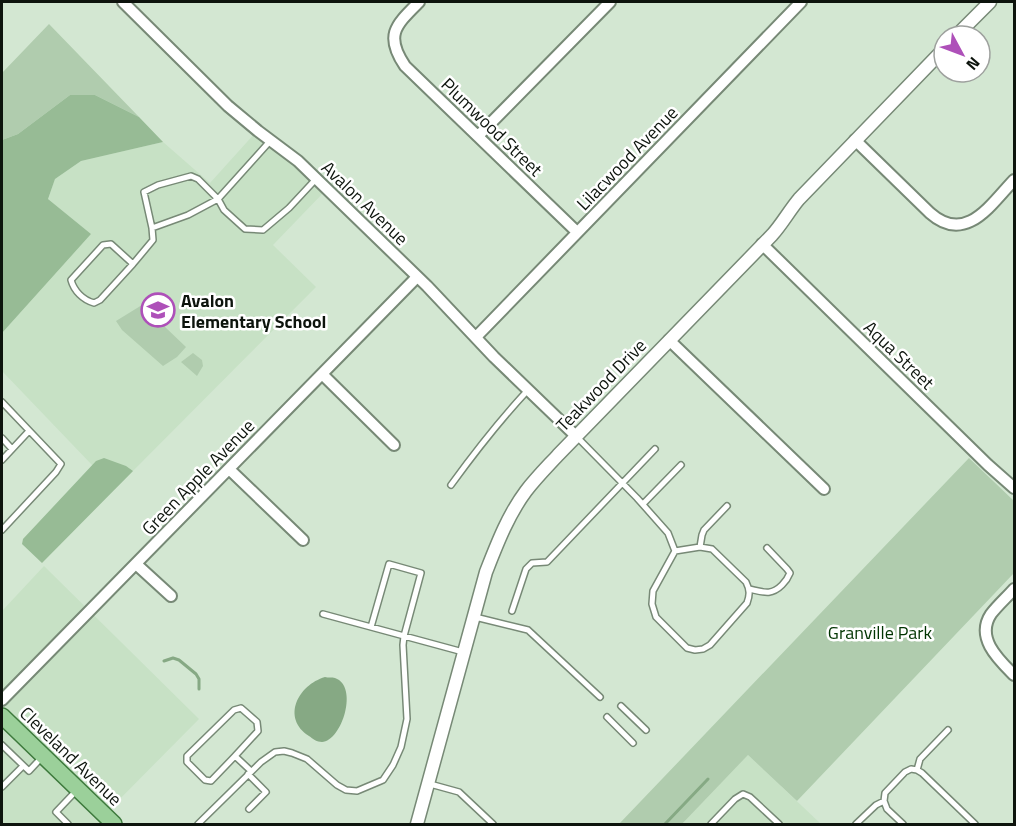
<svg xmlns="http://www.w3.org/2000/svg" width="1016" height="826" font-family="'Titillium Web',sans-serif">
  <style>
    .built { fill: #c7e1c5 }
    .green { fill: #b0ccae }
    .forest { fill: #97bb95 }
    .water { fill: #86a984 }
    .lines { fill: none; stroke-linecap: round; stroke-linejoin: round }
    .stream { stroke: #86a984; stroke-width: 3 }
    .service-casing { stroke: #778976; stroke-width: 8 }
    .minor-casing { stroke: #778976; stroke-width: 14 }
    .tertiary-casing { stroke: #778976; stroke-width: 15 }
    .primary-casing { stroke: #3e7a3d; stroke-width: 18 }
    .service { stroke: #fff; stroke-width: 5 }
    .minor { stroke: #fff; stroke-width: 10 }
    .tertiary { stroke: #fff; stroke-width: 12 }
    .primary { stroke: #9bd09a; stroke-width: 15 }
    .labels { text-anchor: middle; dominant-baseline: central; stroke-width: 5; stroke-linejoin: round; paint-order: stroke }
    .street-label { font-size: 18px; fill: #0d140d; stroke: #fff }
    .poi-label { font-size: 18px; font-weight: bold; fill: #0d140d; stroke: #fff; text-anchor: start }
    .park-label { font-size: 18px; fill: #003401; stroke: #fff }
  </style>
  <rect width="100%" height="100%" fill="#d3e7d2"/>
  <path class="built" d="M257,131L326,190L273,245L316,287L115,489L2,371V333L91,234L48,199L55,179L81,161L163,142L210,183Z
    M44,566L199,719L104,815L112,824H2V611Z
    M748,755L821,824H682Z"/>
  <path class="green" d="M49,24L139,117L95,95H70L18,134L2,140V73Z
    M142,305L186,347L177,357L163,366L122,330L116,321Z
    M193,353L202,360L203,366L197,376L181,362Z
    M969,458L1014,501V573L797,801L748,755L682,824H619Z"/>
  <path class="forest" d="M70,95H95L139,117L163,142L81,161L55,179L48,199L91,234L2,333V140L18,134Z
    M104,458L126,466L133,471L42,563L22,544L23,539L96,461Z"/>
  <path class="water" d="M325,677C328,678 332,677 335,678C359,686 342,741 322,742C317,742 313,739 309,736C281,718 298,685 325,677Z"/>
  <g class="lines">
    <path class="stream" d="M164,661L173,658L179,660L196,674L199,679V689
      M665,824L708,779"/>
    <defs>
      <path id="service" d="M271,140L218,199L224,210L245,229L263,230L289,208L316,179
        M191,176L198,179L218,199L188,215L152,228L144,192L158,185Z
        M133,264L111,244L103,245L71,280C74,291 83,300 94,303L100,300L133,264L153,240L152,228
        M2,402L61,464L56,472L2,530
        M576,436L637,498L668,533L675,551L653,591L652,604L656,617L687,648L695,650L703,649L710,645L747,603C750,595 750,590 746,582L712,549L700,547L675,551
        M2,438L12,449
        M2,460L29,431
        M451,485C475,452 500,420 528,390
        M643,504L681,465
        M700,547L702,535L704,530L727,506
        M749,589C763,592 771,596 782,585C786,581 788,578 790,573L787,569L767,548
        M512,611L526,569L532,563L547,562L655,449
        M323,614L463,652
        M475,617L528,630L600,697
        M621,706L646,730
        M607,717L633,743
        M2,745L29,771L43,756
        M235,756L211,781L205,780L187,762V756L234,710L241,708L257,722L258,731L235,756L251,771
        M917,770L920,759L948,730
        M248,774L266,792L249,809
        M430,784L459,792L493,824
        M2,787L23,766
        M68,824L56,812L76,791
        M198,824L261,762L275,752L284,751L292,753L307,759L337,785L346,790L357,791L383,780L393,765L401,747L407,719L403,645L404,636L421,573L389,564L371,627
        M711,824L735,799L743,794L750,797L779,824
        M856,824L876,805L884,801
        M903,824L887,809L884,801L885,793L905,772L911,769L917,770L922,773L975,824"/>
      <path id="minor" d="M123,2L228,106L258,131L298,161L427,286L494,357L576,436
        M419,2C396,25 384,35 405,66L577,232
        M478,136L610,2
        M855,140L930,213C966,245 991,204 1014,180
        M762,244L988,465L1014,488
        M476,337L801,2
        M669,340L824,489
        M322,374L394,445
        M229,469L303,540
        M136,564L171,596
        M1014,589C1007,597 998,605 991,614C975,638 999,660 1014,675
        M2,700L417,277"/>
      <path id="tertiary" d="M956,36L990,2
        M417,824L486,572C497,544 508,515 526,491C536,478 547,467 558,455L772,235C782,224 789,211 799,199L944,49"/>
      <path id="primary" d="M2,716L114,824"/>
    </defs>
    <use href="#service" class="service-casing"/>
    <use href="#minor" class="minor-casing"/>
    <use href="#tertiary" class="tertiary-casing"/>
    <use href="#primary" class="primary-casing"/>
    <use href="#service" class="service"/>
    <use href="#minor" class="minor"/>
    <use href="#tertiary" class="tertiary"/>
    <use href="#primary" class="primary"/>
  </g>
  <defs>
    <symbol id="school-ring" viewBox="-11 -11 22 22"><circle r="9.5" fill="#fff" stroke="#ae50b9" stroke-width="1.5"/><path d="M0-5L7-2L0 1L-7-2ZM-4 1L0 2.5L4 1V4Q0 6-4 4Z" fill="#ae50b9"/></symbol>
  </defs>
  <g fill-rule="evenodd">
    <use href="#school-ring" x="139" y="291" width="38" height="38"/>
  </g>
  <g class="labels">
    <g class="street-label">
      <text transform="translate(492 127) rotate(44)">Plumwood Street</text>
      <text transform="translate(627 158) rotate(-46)">Lilacwood Avenue</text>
      <text transform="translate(365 203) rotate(44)">Avalon Avenue</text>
      <text transform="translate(899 355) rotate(44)">Aqua Street</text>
      <text transform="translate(601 385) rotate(-46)">Teakwood Drive</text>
      <text transform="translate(198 477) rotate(-46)">Green Apple Avenue</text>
      <text transform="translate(71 756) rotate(44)">Cleveland Avenue</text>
    </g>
    <g class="poi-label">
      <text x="181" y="300">Avalon<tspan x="181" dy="21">Elementary School</tspan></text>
    </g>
    <g class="park-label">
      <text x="880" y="632">Granville Park</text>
    </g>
  </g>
  <rect width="1016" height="826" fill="none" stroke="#0d140d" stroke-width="6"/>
  <g transform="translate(962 54) rotate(131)"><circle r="28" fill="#ffffff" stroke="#9ea19e" stroke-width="1.5"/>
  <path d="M0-4.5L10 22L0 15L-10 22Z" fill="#ae50b9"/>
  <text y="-9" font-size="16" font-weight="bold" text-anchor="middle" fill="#0d140d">N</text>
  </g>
</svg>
